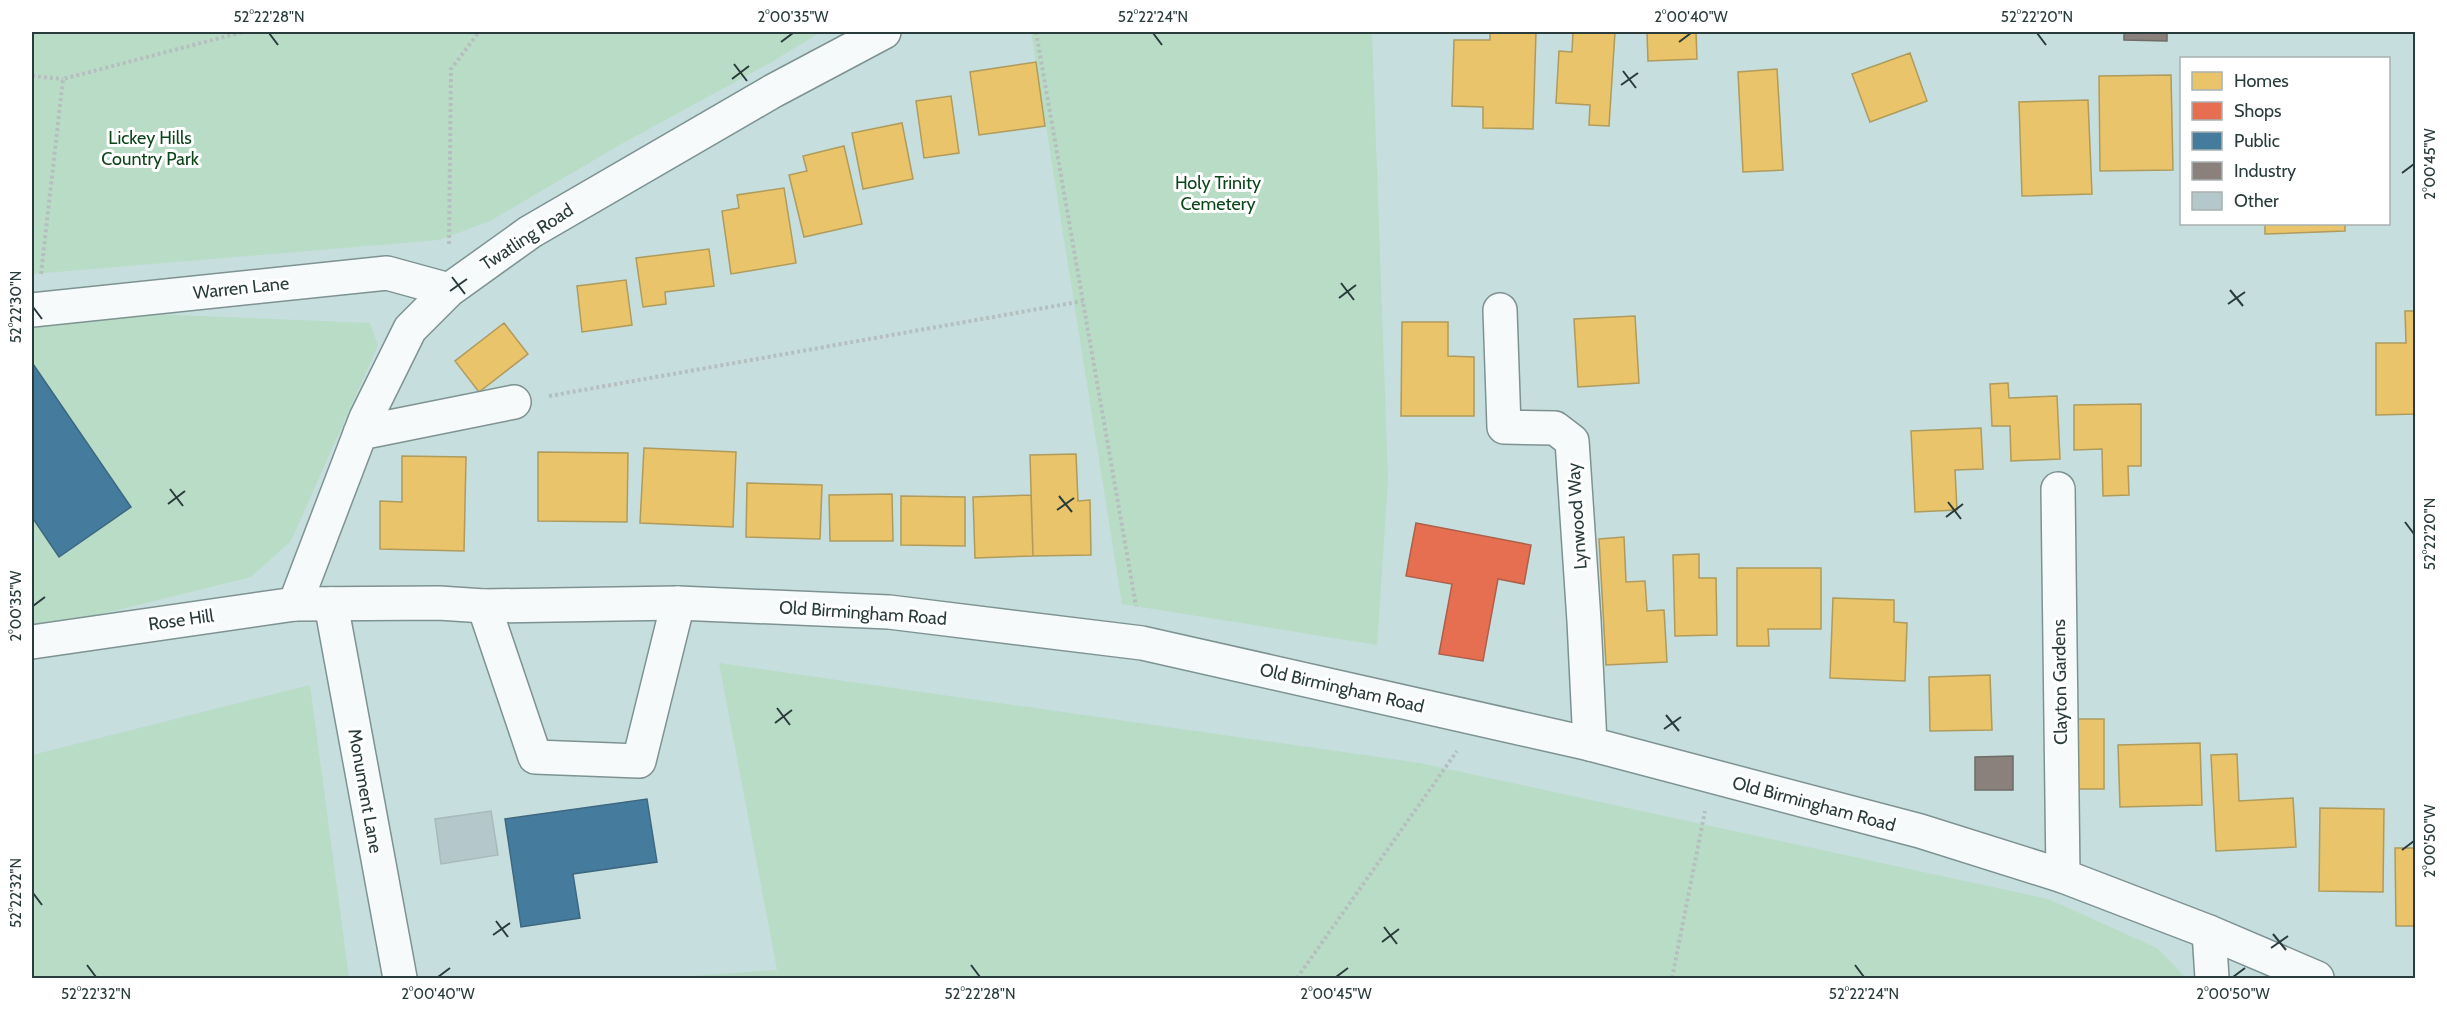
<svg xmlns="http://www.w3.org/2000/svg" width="2447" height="1010" font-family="Cabin,sans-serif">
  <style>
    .green { fill: #b9dcc6 }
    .homes { fill: #e9c46a; stroke: #af9b5c; stroke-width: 1.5 }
    .shops { fill: #e76f51; stroke: #ae5f4a; stroke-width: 1.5 }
    .public { fill: #457b9d; stroke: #3d6880; stroke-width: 1.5 }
    .industry { fill: #8a817c; stroke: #6d6c68; stroke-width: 1.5 }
    .building { fill: #b4c7ca; stroke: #a7b9bb; stroke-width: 1.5 }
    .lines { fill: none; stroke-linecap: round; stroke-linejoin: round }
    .minor-casing { stroke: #7e9292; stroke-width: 36 }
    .major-casing { stroke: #7e9292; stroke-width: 36 }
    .path { stroke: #b6bfbf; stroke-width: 4; stroke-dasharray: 3 3; stroke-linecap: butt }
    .minor { stroke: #f6fafa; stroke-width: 33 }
    .major { stroke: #f6fafa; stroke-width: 33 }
    .ticks { fill: none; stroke: #293b3b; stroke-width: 2 }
    .labels { text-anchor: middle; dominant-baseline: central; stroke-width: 6; stroke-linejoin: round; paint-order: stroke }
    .park-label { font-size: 18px; fill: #0d451b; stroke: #fff }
    .street-label { font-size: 18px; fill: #293b3b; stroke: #fff }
    .neatline { fill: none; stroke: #293b3b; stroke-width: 2 }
    .ticks-label { font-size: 15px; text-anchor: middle; fill: #293b3b }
  </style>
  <rect width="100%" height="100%" fill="#c6dede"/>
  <path class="green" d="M32,32H821L770,63L623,143L490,221L439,240L32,274Z
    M1031,32H1372L1388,480L1377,645L1122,604Z
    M149,314L370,323L378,345L291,541L251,577L32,631V327Z
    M719,663L1420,763L2048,899L2157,948L2186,978H661L777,970Z
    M310,685L349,978H32V755Z"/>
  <path class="homes" d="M1490,32H1536L1533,129L1483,128V107L1452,106L1454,40H1490Z
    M1573,32H1615L1609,126L1589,125L1590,105L1556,103L1559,51L1572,52Z
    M1647,32H1696L1697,59L1648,61Z
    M1910,53L1927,101L1870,122L1852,74Z
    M1036,62L1045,126L979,135L970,72Z
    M1777,69L1783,170L1743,172L1738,72Z
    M2171,75L2173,170L2100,171L2099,76Z
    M951,96L959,153L924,158L916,101Z
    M2088,100L2092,194L2022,196L2019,102Z
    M902,123L913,179L863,189L852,133Z
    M844,146L862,224L804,237L789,175L807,171L803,156Z
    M784,188L796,263L731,274L722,211L739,208L737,195Z
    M2265,224H2345V231L2265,234Z
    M709,249L714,286L665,292L666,304L643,307L636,258Z
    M626,280L632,325L582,332L577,286Z
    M2405,311H2416V414L2376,415V343H2406Z
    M1635,316L1639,383L1578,387L1574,319Z
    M1402,322H1448V356L1474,357V416H1401Z
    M504,323L528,354L479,392L455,361Z
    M2008,383L2009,398L2057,396L2060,459L2011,461L2010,426H1992L1990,384Z
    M2141,404V466H2128L2129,495L2103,496L2102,449L2074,450V405Z
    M1981,428L1983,469L1955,470L1957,510L1915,512L1911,431Z
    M644,448L736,452L733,527L640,523Z
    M538,452L628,453L627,522L538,521Z
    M1076,454L1078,501L1090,500L1091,555L1033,556L1030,455Z
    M402,456L466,457L464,551L380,549V501L402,502Z
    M747,483L822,485L820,539L746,537Z
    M892,494L893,541H830L829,495Z
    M1031,495L1033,556L975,558L973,497Z
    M901,496L965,497V546L901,545Z
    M1624,537L1626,582L1645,581L1647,611L1664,610L1667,662L1606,665L1599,539Z
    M1699,554V578H1716L1717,635L1675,636L1673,555Z
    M1737,568H1821V629H1768L1769,646H1737Z
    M1833,598L1894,600V622L1907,623L1905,681L1830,678Z
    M1990,675L1992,730L1930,731L1929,677Z
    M2071,719H2104V789H2071Z
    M2200,743L2202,805L2120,807L2118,745Z
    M2237,754L2239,801L2293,798L2296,847L2216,851L2211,755Z
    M2320,808L2384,809L2383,892L2319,891Z
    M2395,848H2416V926H2396Z"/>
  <path class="shops" d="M1416,523L1531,545L1524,584L1498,579L1483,661L1439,654L1452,584L1406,576Z"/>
  <path class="public" d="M33,364L131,507L59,557L32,517Z
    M647,799L657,862L573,874L580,918L521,927L505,819Z"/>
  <path class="industry" d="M2124,32H2167V41L2124,40Z
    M2013,756V790H1975V757Z"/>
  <path class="building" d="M491,811L498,855L441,864L435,819Z"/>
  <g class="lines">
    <defs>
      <path id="minor" d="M32,310L387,273L449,290
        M1500,310L1504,427L1555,428L1572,441L1584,621L1590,744
        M360,433L514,402
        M2058,489L2063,876
        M295,604L366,418L410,329L449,290L530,232L773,91L884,32
        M331,604L400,978
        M484,606L535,757L639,761L678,603
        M2209,932L2212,978"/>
      <path id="major" d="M32,642L295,604L439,603L484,606L678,603L889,612L1142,643L1590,744L1920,831L2063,876L2209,932L2317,978"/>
    </defs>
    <use href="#minor" class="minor-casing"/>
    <use href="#major" class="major-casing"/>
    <path class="path" d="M1036,32L1136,606
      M32,76L63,79
      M449,244L451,69L479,32
      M41,274L63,79L243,32
      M549,396L1083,301
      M1297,978L1457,751
      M1672,978L1705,811"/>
    <use href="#minor" class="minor"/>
    <use href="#major" class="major"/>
  </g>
  <path class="ticks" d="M269,33L278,45M1153,33L1162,45M2037,33L2046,45M781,42L793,33M1679,42L1691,33M734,64L747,81M1623,71L1636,88M732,79L749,66M1621,85L1638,73M2402,173L2414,164M452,277L465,294M1341,283L1354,300M2230,290L2243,306M450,291L467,279M1339,298L1356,285M2228,304L2245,292M33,307L42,319M170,489L183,506M1059,496L1072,512M1948,502L1961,519M168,504L185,491M1057,510L1074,498M1946,517L1963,504M2405,522L2414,534M33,606L45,597M777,708L790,725M1666,715L1679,731M775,723L792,710M1664,729L1681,717M2402,850L2414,841M33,893L42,905M496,921L508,937M1384,927L1397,944M2273,934L2286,950M493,935L510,923M1382,942L1399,929M2271,948L2288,936M87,965L96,977M971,965L980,977M1855,965L1864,977M438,977L450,968M1336,977L1348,968M2233,977L2245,968"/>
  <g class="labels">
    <g class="park-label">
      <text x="150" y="138">Lickey Hills<tspan x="150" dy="21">Country Park</tspan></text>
      <text x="1218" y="183">Holy Trinity<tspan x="1218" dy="21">Cemetery</tspan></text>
    </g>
    <g class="street-label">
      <text transform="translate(527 237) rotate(-33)">Twatling Road</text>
      <text transform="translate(241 288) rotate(-6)">Warren Lane</text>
      <text transform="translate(1577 516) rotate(-94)">Lynwood Way</text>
      <text transform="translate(863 613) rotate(4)">Old Birmingham Road</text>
      <text transform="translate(181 620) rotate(-8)">Rose Hill</text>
      <text transform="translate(2060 682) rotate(-91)">Clayton Gardens</text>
      <text transform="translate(1342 688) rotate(13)">Old Birmingham Road</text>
      <text transform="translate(365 791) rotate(80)">Monument Lane</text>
      <text transform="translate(1814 804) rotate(15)">Old Birmingham Road</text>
    </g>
  </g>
  <rect width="2447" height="1010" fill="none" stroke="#ffffff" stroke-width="66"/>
  <rect x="2180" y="57" width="210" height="168" fill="#ffffff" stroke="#a9b1b1" stroke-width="1.5"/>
  <rect x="2192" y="72" width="30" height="18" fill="#e9c46a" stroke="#a9b1b1" stroke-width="1.5"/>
  <text x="2234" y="87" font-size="18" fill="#293b3b">Homes</text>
  <rect x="2192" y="102" width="30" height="18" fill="#e76f51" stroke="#a9b1b1" stroke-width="1.5"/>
  <text x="2234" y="117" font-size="18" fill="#293b3b">Shops</text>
  <rect x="2192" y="132" width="30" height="18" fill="#457b9d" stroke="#a9b1b1" stroke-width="1.5"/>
  <text x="2234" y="147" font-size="18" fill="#293b3b">Public</text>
  <rect x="2192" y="162" width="30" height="18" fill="#8a817c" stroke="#a9b1b1" stroke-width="1.5"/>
  <text x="2234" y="177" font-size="18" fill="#293b3b">Industry</text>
  <rect x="2192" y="192" width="30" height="18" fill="#b4c7ca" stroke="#a9b1b1" stroke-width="1.5"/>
  <text x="2234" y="207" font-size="18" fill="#293b3b">Other</text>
  <rect x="33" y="33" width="2381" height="944" class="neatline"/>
  <g class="ticks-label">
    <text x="269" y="22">52°22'28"N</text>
    <text x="793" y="22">2°00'35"W</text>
    <text x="1153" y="22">52°22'24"N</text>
    <text x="1691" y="22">2°00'40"W</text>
    <text x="2037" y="22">52°22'20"N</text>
    <text transform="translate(2430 164) rotate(-90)" y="5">2°00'45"W</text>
    <text transform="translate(16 307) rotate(-90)" y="5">52°22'30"N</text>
    <text transform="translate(2430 534) rotate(-90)" y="5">52°22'20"N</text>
    <text transform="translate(16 606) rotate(-90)" y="5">2°00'35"W</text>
    <text transform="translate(2430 841) rotate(-90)" y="5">2°00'50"W</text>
    <text transform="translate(16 893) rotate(-90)" y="5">52°22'32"N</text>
    <text x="96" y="999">52°22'32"N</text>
    <text x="438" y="999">2°00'40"W</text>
    <text x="980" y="999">52°22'28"N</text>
    <text x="1336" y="999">2°00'45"W</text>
    <text x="1864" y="999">52°22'24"N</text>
    <text x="2233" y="999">2°00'50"W</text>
  </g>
</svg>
